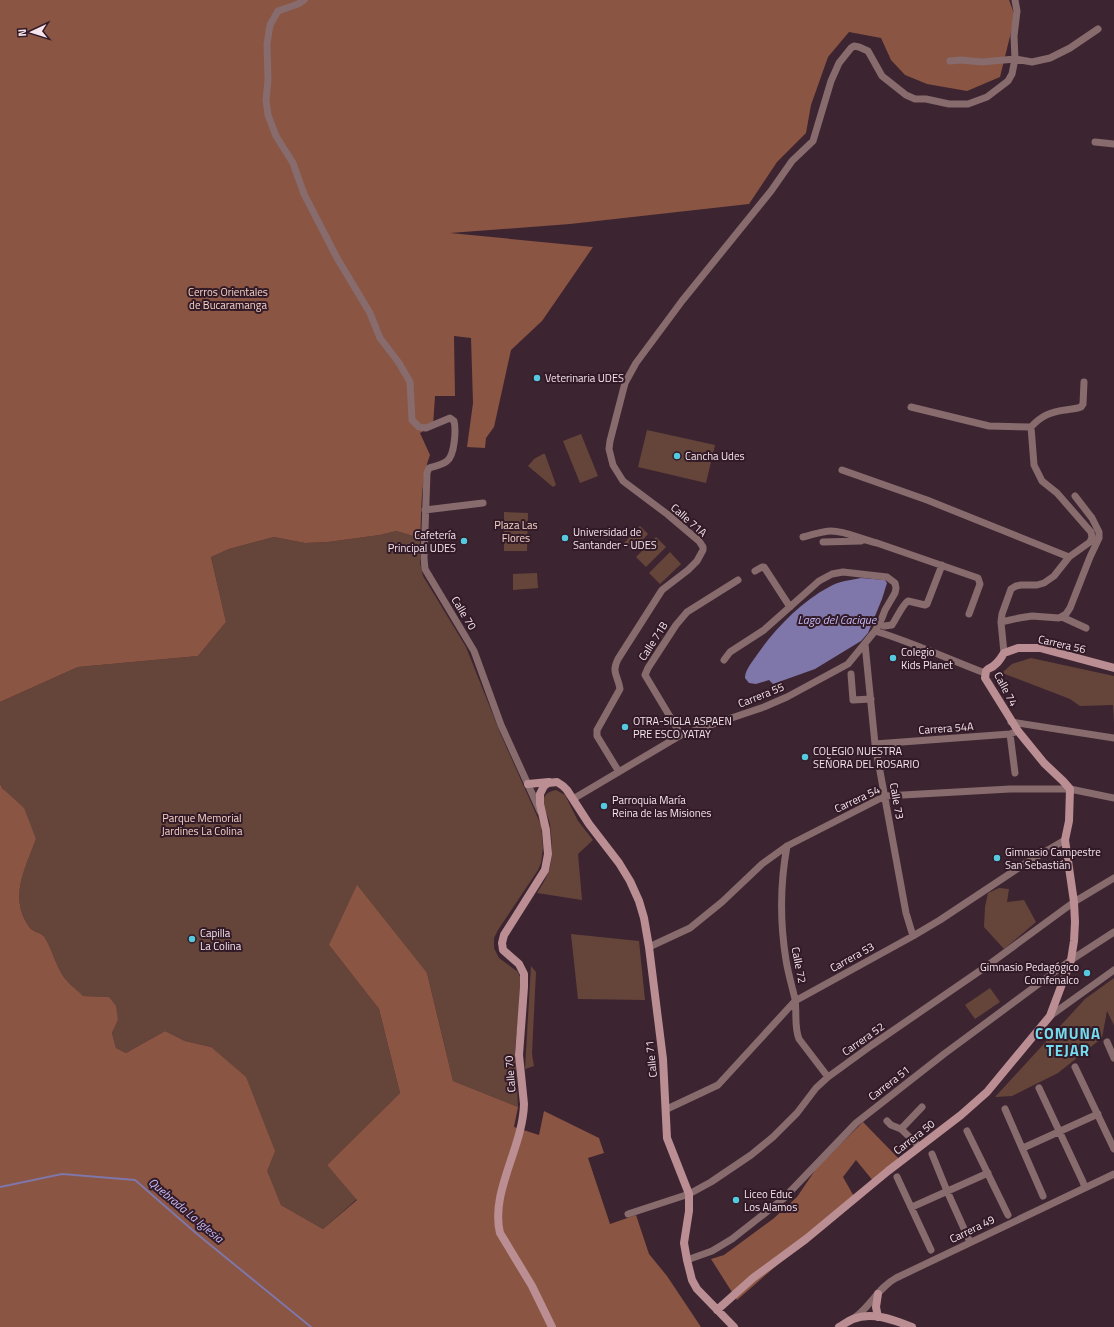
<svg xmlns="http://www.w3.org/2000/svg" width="1114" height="1327" font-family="'Titillium Web',sans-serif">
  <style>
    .green { fill: #65453a }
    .forest { fill: #8a5542 }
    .water { fill: #7f76a9 }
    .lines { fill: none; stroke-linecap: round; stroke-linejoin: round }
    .stream { stroke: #7f76a9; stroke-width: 2 }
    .street { stroke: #876b6d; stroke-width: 7 }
    .secondary { stroke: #ba8e92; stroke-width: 8 }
    .poi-dot { fill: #55cadf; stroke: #321a27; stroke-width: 1.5 }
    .labels { text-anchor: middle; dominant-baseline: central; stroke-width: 4; stroke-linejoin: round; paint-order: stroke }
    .park-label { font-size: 11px; fill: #f6d3c7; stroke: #321a27 }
    .poi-label { font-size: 11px; fill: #f6e5ed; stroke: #321a27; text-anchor: start }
    .street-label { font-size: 11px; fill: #f6e5ed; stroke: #321a27 }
    .water-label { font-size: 12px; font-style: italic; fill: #c3b9f6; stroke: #321a27 }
    .district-label { font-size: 15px; font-weight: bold; letter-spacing: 1px; fill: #74dcef; stroke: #321a27 }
  </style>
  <rect width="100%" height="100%" fill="#3c2431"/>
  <path class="green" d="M647,430L715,445L706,483L638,467Z
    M581,434L598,476L580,483L563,441Z
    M543,454H545L556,485L553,487L528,466L534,459Z
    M504,512L528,513L527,551H504Z
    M640,526L648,534L632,551L624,543Z
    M396,531L420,538V563L423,576L466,647L501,735L541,825L543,848L541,863L538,870L498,930L494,938V948L499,958L518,972L520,977L521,990L515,1049L518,1107L453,1081L427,973L329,945L379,1009L400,1093L327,1165L357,1199L323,1229L281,1205L211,1047L185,1041L165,1031L126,1053L116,1048L112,1033L118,1020L109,997L83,996C76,990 66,982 62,974C55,963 52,949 45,938C42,932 34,933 30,928C8,897 25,869 36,839L0,784V702L78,667L198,656L226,622L211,557L229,549L274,537L305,543L328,542L380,535Z
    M656,537L666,547L646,567L636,557Z
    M670,552L681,564L660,584L649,573Z
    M537,573L538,588L513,590V574Z
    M1031,658L1114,676V723L1113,705L1080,706L1070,699L1002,673L1012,664Z
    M556,790L565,795L578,821L593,840L578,854L582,900L537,893C541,886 546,879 549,871C553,859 552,838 550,825C549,817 542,806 544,798C546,793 551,791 556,790Z
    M999,888L1009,889L1007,902L1024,900L1036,922L1004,949L984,927L985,907L988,893Z
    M571,934L639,941L645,1000L578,999Z
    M531,966L536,972L532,1054L534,1066L525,1069Z
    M1114,978V1025L1107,1011L1102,1038L1058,1073L1012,1096L995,1097L1085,999Z
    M990,988L1000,1002L975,1019L965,1005Z"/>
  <path class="forest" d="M0,0H1009L1015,16L1000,77L967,91L927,84L905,75L891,60L881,38L849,32L828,57L811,105L806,133L777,162L749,204L570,224L450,233L593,247L542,321L511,350L494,427L486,438L485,448L467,447L473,403L471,338L454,336L455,396H435L433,426L420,433L430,455C420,481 422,511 420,538L396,531L380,535L328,542L305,543L274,537L229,549L211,557L226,622L198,656L78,667L0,702Z
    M0,784L3,789L24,808L36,839C25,869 8,898 30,928C34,933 42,932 45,938C52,949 55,963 62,974C66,982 76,989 83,996L109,997L116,1006L118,1020L112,1033L116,1048L126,1053L165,1031L185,1041L211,1047L246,1077L275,1151L267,1171L281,1205L323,1229L357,1200L327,1165L400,1093L379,1009L329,945L357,885L427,973L453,1081L518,1107L514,1127L539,1135L544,1111L599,1138L604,1153L588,1158L610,1224L636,1215L649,1254L667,1276L701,1327H0Z
    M863,1122L901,1161L874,1182L856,1160L843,1177L856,1200L776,1266L737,1300L711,1259L724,1255L773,1219L797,1197L818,1166Z"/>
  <path class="water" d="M861,578L885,580L887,583L882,599L868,633L861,641L815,669L773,684L769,680L756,684L749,683L745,678C745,671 750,665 754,659C773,631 799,603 829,587C839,581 851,580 861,578Z"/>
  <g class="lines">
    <path class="stream" d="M0,1187L62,1174L135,1180L197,1234L311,1327"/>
    <path class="street" d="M304,0L298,4L278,11L270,25L267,44L268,80L266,100L268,115L276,136L293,163L304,194L337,258L370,313L380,338L399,363L410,382L412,420L419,427L426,428L450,418L454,421C456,429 455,455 447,461C442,465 435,466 429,468L427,473L424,558L425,569L474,651L501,725L540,811
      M950,61L961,60L982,62L1015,59L1032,62L1050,58L1070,48L1098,29
      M1095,142L1114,144
      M911,407L989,426L1031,427C1041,416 1050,412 1065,410C1071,409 1076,409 1081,407L1083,404L1084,382
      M842,470L927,500L1069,557
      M425,510L483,503
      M803,537C812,535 822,531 831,531C847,531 862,540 877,543L978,578L980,584L969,614
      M823,542L861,541
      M755,571L762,567H764L790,607
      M1062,617L1086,628
      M1001,622L1019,618L1032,616L1059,618L1066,614L1070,608L1090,557L1099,538V532L1092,518L1075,496
      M878,624L884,626L892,625C896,619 903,604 908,601L925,605L927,604L942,565
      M875,631C912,642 948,659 985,673
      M865,644L875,744L906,913L913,936
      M1004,653L1001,622L1002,614L1011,589L1016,586L1021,585H1037L1044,583L1054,576L1069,557L1090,542L1092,537L1091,532L1057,493L1042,481L1034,465L1031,427
      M851,674L853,700L871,699
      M1011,722L1114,738
      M1010,734L1015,773
      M681,735L645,675L648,668L676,625L687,612L738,580
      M875,744L1010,734L1018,731
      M619,772L597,736V730L620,689C618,675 611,673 618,659L662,590L688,570L697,561L703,550V547L699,541L667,514L623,481L613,465L609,449L610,441L625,383L636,363L682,301L771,191L792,161L813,141L831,81L839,63L851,48L854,46L859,47L868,51L882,76L906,95L915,99H926L949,104H968L987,97L1008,81L1012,74L1015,59L1014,36L1017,11L1015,0
      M573,799L681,735L764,707L787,697L848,664L875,631L882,618L885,610L895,593L896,588L895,583L887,577L843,572L832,574L819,581L764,630L730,652L724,660
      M787,846C780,884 780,923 786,960C788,973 792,986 795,999C797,1013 794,1027 799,1039L828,1077
      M649,947L690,928L722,902L762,864L787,846L885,796L1010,789H1070L1114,798
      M1050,1016L1114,970
      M1107,1042L1114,1058
      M1075,1067L1114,1149
      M1039,1088L1083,1182L1085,1188
      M667,1109L718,1085L795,1001L913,936L940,920L1026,863L1065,840
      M1005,1109L1043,1196
      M887,1121L891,1125L901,1129L919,1146
      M901,1129L922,1107
      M967,1131L1008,1215
      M1023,1148L1098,1114
      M932,1154L947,1191L970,1242
      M897,1177L931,1250
      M912,1207L988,1173
      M628,1214L689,1194L711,1182L751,1155L773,1137L797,1113L816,1088L828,1077L872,1045L984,968L1074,902L1114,878
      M687,1260L712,1251L732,1239L783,1199L856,1123L944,1054L1071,960L1114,932
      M854,1318C870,1307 879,1287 896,1278L1114,1174"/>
    <path class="secondary" d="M528,784L549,782
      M878,1294L876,1307L878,1317
      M717,1310L753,1278L806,1239L888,1171L961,1115L987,1092L1050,1016L1071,960L1074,941L1075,922L1074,902L1065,840L1069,821L1070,789L1063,781L1044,763L1018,731L985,678L986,671L988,669C996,666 1000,660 1004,653L1018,648H1040L1114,668
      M552,1327L532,1286L500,1233C490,1192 523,1147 524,1104L519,1055L524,987V974L519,964L503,950L502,943L504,935L545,870L548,854L546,830L540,804V794L544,786L548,783L557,782L563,786L567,790L589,824L619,863L630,881L639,901L644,918L649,947L663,1059L667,1138L689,1194V1211L684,1243L687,1260L692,1280L697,1289L734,1327
      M839,1327C844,1324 848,1321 853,1319C872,1311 894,1320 912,1327"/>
  </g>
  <g class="poi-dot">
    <circle cx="537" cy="378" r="4"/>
    <circle cx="677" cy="456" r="4"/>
    <circle cx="565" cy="538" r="4"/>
    <circle cx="464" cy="541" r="4"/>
    <circle cx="893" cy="658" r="4"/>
    <circle cx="625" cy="727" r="4"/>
    <circle cx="805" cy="757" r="4"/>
    <circle cx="604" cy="806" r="4"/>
    <circle cx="997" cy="858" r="4"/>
    <circle cx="192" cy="939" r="4"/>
    <circle cx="1087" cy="973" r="4"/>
    <circle cx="736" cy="1200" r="4"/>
  </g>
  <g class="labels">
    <g class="park-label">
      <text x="228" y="292">Cerros Orientales<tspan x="228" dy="13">de Bucaramanga</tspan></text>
      <text x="516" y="525">Plaza Las<tspan x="516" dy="13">Flores</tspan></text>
      <text x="202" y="818">Parque Memorial<tspan x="202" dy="13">Jardines La Colina</tspan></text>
    </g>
    <g class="poi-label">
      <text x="545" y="378">Veterinaria UDES</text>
      <text x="685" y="456">Cancha Udes</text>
      <text x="573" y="532">Universidad de<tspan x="573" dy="13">Santander - UDES</tspan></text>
      <text x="456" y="535" text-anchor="end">Cafetería<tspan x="456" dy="13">Principal UDES</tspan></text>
      <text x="901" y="652">Colegio<tspan x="901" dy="13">Kids Planet</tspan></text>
      <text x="633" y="721">OTRA-SIGLA ASPAEN<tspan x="633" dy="13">PRE ESCO YATAY</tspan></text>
      <text x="813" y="751">COLEGIO NUESTRA<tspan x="813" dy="13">SEÑORA DEL ROSARIO</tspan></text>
      <text x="612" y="800">Parroquia María<tspan x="612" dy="13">Reina de las Misiones</tspan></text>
      <text x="1005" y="852">Gimnasio Campestre<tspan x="1005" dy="13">San Sebastián</tspan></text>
      <text x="200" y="933">Capilla<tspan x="200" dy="13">La Colina</tspan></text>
      <text x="1079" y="967" text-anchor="end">Gimnasio Pedagógico<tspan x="1079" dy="13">Comfenalco</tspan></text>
      <text x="744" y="1194">Liceo Educ<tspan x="744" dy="13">Los Alamos</tspan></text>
    </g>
    <g class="street-label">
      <text transform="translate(689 520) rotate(41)">Calle 71A</text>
      <text transform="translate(464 613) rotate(59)">Calle 70</text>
      <text transform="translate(653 641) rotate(-57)">Calle 71B</text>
      <text transform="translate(1062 644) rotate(13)">Carrera 56</text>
      <text transform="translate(1006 689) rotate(62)">Calle 74</text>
      <text transform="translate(761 695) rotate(-22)">Carrera 55</text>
      <text transform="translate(946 728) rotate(-4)">Carrera 54A</text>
      <text transform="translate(857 799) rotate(-25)">Carrera 54</text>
      <text transform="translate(897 801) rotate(80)">Calle 73</text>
      <text transform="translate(852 957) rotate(-29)">Carrera 53</text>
      <text transform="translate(799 965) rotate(79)">Calle 72</text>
      <text transform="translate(863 1039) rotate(-35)">Carrera 52</text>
      <text transform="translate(651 1059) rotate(-96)">Calle 71</text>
      <text transform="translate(510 1074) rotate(-95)">Calle 70</text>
      <text transform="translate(889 1083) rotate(-38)">Carrera 51</text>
      <text transform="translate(914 1137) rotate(-38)">Carrera 50</text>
      <text transform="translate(972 1229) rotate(-26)">Carrera 49</text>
    </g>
    <g class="water-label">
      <text x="837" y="619">Lago del Cacique</text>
      <text transform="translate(186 1210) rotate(40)">Quebrada La Iglesia</text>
    </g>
    <g class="district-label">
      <text x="1068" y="1033">COMUNA<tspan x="1068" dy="17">TEJAR</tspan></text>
    </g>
  </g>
  <g transform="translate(32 32) rotate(266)" stroke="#321a27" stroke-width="3" paint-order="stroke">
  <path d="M0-3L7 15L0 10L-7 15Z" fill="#f6e5ed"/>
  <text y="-6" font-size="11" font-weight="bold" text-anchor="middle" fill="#f6e5ed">N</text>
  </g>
</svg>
